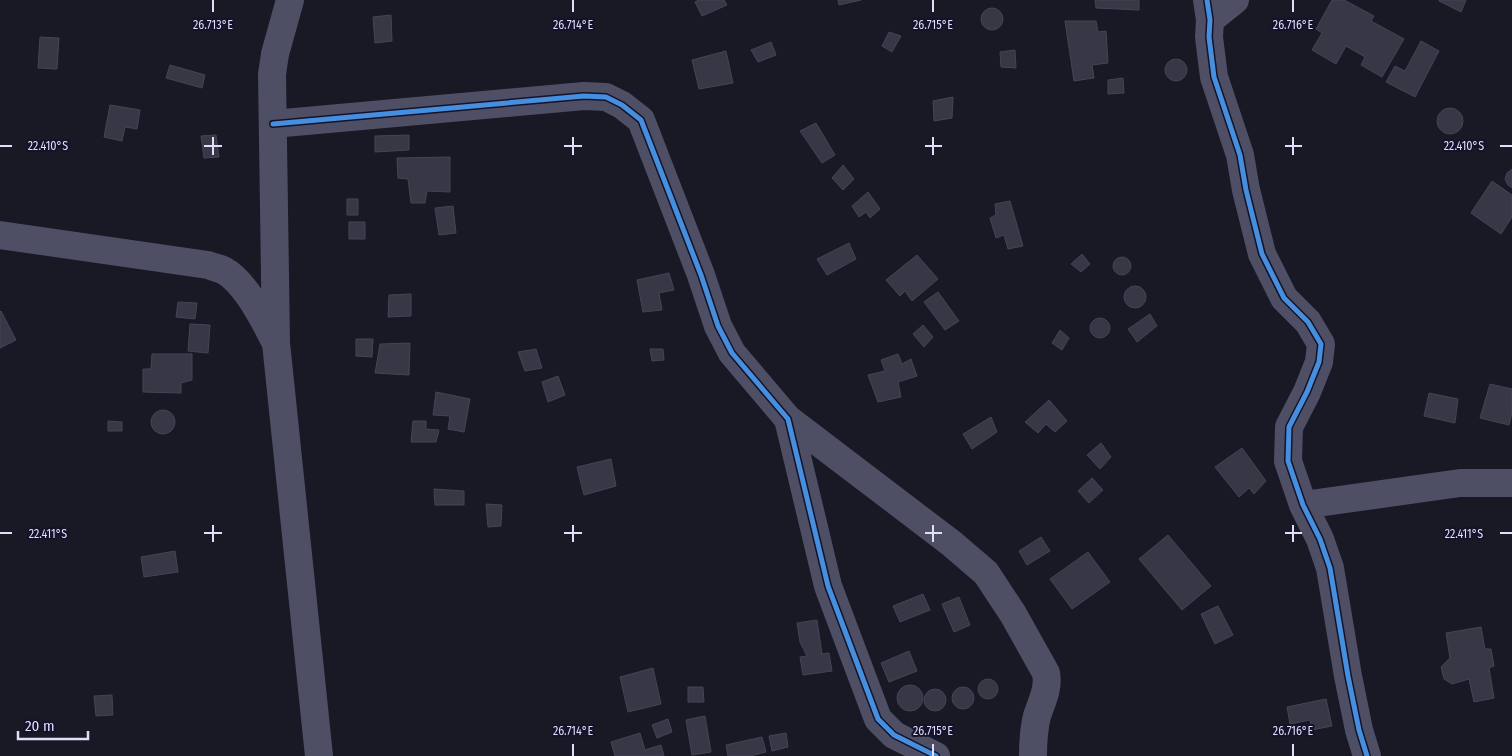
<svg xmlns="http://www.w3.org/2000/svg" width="1512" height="756" font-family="'Fira Sans Condensed',sans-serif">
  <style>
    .building { fill: #383746; stroke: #454457 }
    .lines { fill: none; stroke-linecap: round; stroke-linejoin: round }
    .minor { stroke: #4e4f65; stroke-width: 28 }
    .cycleway-casing { stroke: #15132a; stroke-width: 8 }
    .cycleway { stroke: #468fdf; stroke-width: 5 }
    .ticks { fill: none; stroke: #dfdefd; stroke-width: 2 }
    .ticks-label { font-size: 12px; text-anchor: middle; fill: #dfdefd; stroke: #15132a; stroke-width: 4; stroke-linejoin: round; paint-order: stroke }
  </style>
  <rect width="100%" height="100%" fill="#191825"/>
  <path class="building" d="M699,0H724L727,5L702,16L695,2Z
    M838,0H861L839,5Z
    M1095,0H1139V10L1096,8Z
    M1332,0H1344L1374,16L1371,21L1404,39L1382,77L1361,65L1365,57L1346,46L1336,64L1312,50L1322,33L1316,29Z
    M1439,0H1466L1461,12L1439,1Z
    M981 19a11 11 0 1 1 22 0a11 11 0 1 1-22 0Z
    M391,15L392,41L375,43L373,17Z
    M1065,21H1096L1098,32L1106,31L1108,63L1092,65L1094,78L1074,81Z
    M889,32L901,36L892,52L882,46Z
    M40,37L59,38L57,69L38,68Z
    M1421,41L1439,51L1415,97L1386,82L1395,66L1405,71Z
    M771,42L776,55L758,62L751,50Z
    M1015,50L1016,68L1001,67L1000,52Z
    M726,51L733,83L699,89L692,60Z
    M1165 70a11 11 0 1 1 22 0a11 11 0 1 1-22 0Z
    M170,65L205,75L202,88L166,78Z
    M1123,78L1124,93L1108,94V80Z
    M953,97L952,118L934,121L933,101Z
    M110,105L140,110L137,129L125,127L122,141L104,137Z
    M1437 121a13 13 0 1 1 26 0a13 13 0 1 1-26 0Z
    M816,123L835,155L822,163L800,131Z
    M216,135L219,157L204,158L201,136Z
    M409,135V150L375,152V136Z
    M450,157V192L427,191L425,203H411L408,179L398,178L397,158Z
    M843,165L854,179L843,190L832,178Z
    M1512,169V188L1508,185L1505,179L1507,173Z
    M1492,181L1512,195V217L1501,234L1471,213Z
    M868,192L880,209L870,218L866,212L859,217L852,206Z
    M347,199H358V215H347Z
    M1010,201L1023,246L1008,249L1004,235L996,238L990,218L996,215L995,204Z
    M453,206L456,233L439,235L435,208Z
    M349,222H365V239H349Z
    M849,243L856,259L827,275L817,259Z
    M1082,254L1090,264L1081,272L1071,264Z
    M917,255L938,279L912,301L905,291L900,296L886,280Z
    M1113 266a9 9 0 1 1 18 0a9 9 0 1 1-18 0Z
    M669,273L674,290L659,293L662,310L643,312L637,280Z
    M1124 297a11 11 0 1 1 22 0a11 11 0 1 1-22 0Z
    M938,292L959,321L945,330L924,302Z
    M411,294V316L388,317L389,295Z
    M178,302L197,303L195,319L176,317Z
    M1,311L16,340L0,348V312Z
    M1150,314L1157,326L1137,342L1128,329Z
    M1090 328a10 10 0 1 1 20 0a10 10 0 1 1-20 0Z
    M190,324L210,325L208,353L188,351Z
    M923,325L933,337L924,347L913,334Z
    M1060,330L1069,338L1062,350L1052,343Z
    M356,339H373L372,357L356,356Z
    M410,343L409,375L375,373L380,344Z
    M536,349L542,368L525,371L518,352Z
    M650,349H663L664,360L652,361Z
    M152,354H192V380L181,383V393L143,392V369H151Z
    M898,354L902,364L911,359L917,376L898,382L901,397L878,402L868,375L885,371L881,360Z
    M558,376L565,395L548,402L542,382Z
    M1490,384L1512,389V413L1509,425L1480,418Z
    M436,392L470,399L464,432L448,429L450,416L433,415Z
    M1429,393L1458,399L1455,423L1424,416Z
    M1049,400L1067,421L1055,432L1046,424L1038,433L1025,422Z
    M151 422a12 12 0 1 1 24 0a12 12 0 1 1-24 0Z
    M991,417L997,432L972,449L963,434Z
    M108,421L122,422V431H108Z
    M413,421H426V429L439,430L436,442H411Z
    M1101,443L1111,457L1100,469L1087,455Z
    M1242,448L1266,481L1254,494L1249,488L1239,497L1215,467Z
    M611,459L616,486L584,495L577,467Z
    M1092,478L1103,490L1089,503L1078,491Z
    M434,489L464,491V505H435Z
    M486,504L502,505L501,526L488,527Z
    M1168,535L1211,586L1182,610L1139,559Z
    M1041,537L1050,551L1027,565L1019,551Z
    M175,551L178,572L144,577L141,557Z
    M1088,552L1110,582L1072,609L1050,579Z
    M923,594L930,610L900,622L893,606Z
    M959,597L970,625L954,632L942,604Z
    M1218,606L1233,635L1215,644L1201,614Z
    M817,620L822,654L829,653L832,671L803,675L800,657L807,656L800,642L797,623Z
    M1481,627L1485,649H1491L1494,666L1489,668L1494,698L1474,702L1469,679L1452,684L1444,679L1441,667L1450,658L1446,633Z
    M909,651L917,671L889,682L881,663Z
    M653,668L661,704L628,712L620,677Z
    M978 689a10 10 0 1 1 20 0a10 10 0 1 1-20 0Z
    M897 698a13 13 0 1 1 26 0a13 13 0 1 1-26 0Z
    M952 698a11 11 0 1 1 22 0a11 11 0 1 1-22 0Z
    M688,687H703L704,702H688Z
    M924 700a11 11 0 1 1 22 0a11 11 0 1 1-22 0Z
    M112,695L113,715L96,716L94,696Z
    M1326,699L1332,726L1312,730L1310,720L1290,724L1287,707Z
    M705,716L711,752L692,755L686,720Z
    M668,719L672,732L657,738L652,725Z
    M640,733L645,750L661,745L664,756H615L611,742Z
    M786,733L788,747L772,751L769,736Z
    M762,737L766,752L750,756H728L726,745Z"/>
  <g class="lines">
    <path class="minor" d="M1207,0L1210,20L1209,37L1214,77L1240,155L1246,190L1262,254L1284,298L1308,322L1321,344L1319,362L1307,392L1289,427L1288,461L1303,505L1320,539L1330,568L1348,676L1359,730L1367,756
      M1210,20L1235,0
      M273,124L584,96L606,97L622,105L641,120L701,275L718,326L732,353L788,419L828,586L878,719L894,735L936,756
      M0,235L208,265C213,267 218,268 223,270C246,282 264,321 276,343L272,74L275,54L290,0
      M276,343L319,756
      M788,419L951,543L986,573L1013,614L1046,673C1049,688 1042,701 1037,716C1034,728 1033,743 1033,756
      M1303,505L1460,483H1512"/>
    <defs>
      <path id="cycleway" d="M1207,0L1210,20L1209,37L1214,77L1240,155L1246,190L1262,254L1284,298L1308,322L1321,344L1319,362L1307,392L1289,427L1288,461L1303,505L1320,539L1330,568L1348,676L1359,730L1367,756
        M273,124L584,96L606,97L622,105L641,120L701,275L718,326L732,353L788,419L828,586L878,719L894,735L936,756"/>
    </defs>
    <use href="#cycleway" class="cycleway-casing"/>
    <use href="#cycleway" class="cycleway"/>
  </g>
  <path class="ticks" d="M213,0V12M573,0V12M933,0V12M1293,0V12M213,137V155M573,137V155M933,137V155M1293,137V155M0,146H12M204,146H222M564,146H582M925,146H942M1285,146H1302M1500,146H1512M213,525V542M573,525V542M933,525V542M1293,525V542M0,533H12M204,533H222M564,533H582M925,533H942M1285,533H1302M1500,533H1512M573,744V756M933,744V756M1293,744V756"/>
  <g class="ticks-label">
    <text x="213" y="29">26.713°E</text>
    <text x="573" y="29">26.714°E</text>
    <text x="933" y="29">26.715°E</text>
    <text x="1293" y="29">26.716°E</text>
    <text x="48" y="150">22.410°S</text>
    <text x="1464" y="150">22.410°S</text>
    <text x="48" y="538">22.411°S</text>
    <text x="1464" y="538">22.411°S</text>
    <text x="573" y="735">26.714°E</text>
    <text x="933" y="735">26.715°E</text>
    <text x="1293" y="735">26.716°E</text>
  </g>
  <path d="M18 731v8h70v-8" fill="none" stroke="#dfdefd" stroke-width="2.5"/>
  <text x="25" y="731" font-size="15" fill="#dfdefd" stroke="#15132a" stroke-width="4" paint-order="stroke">20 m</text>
</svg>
